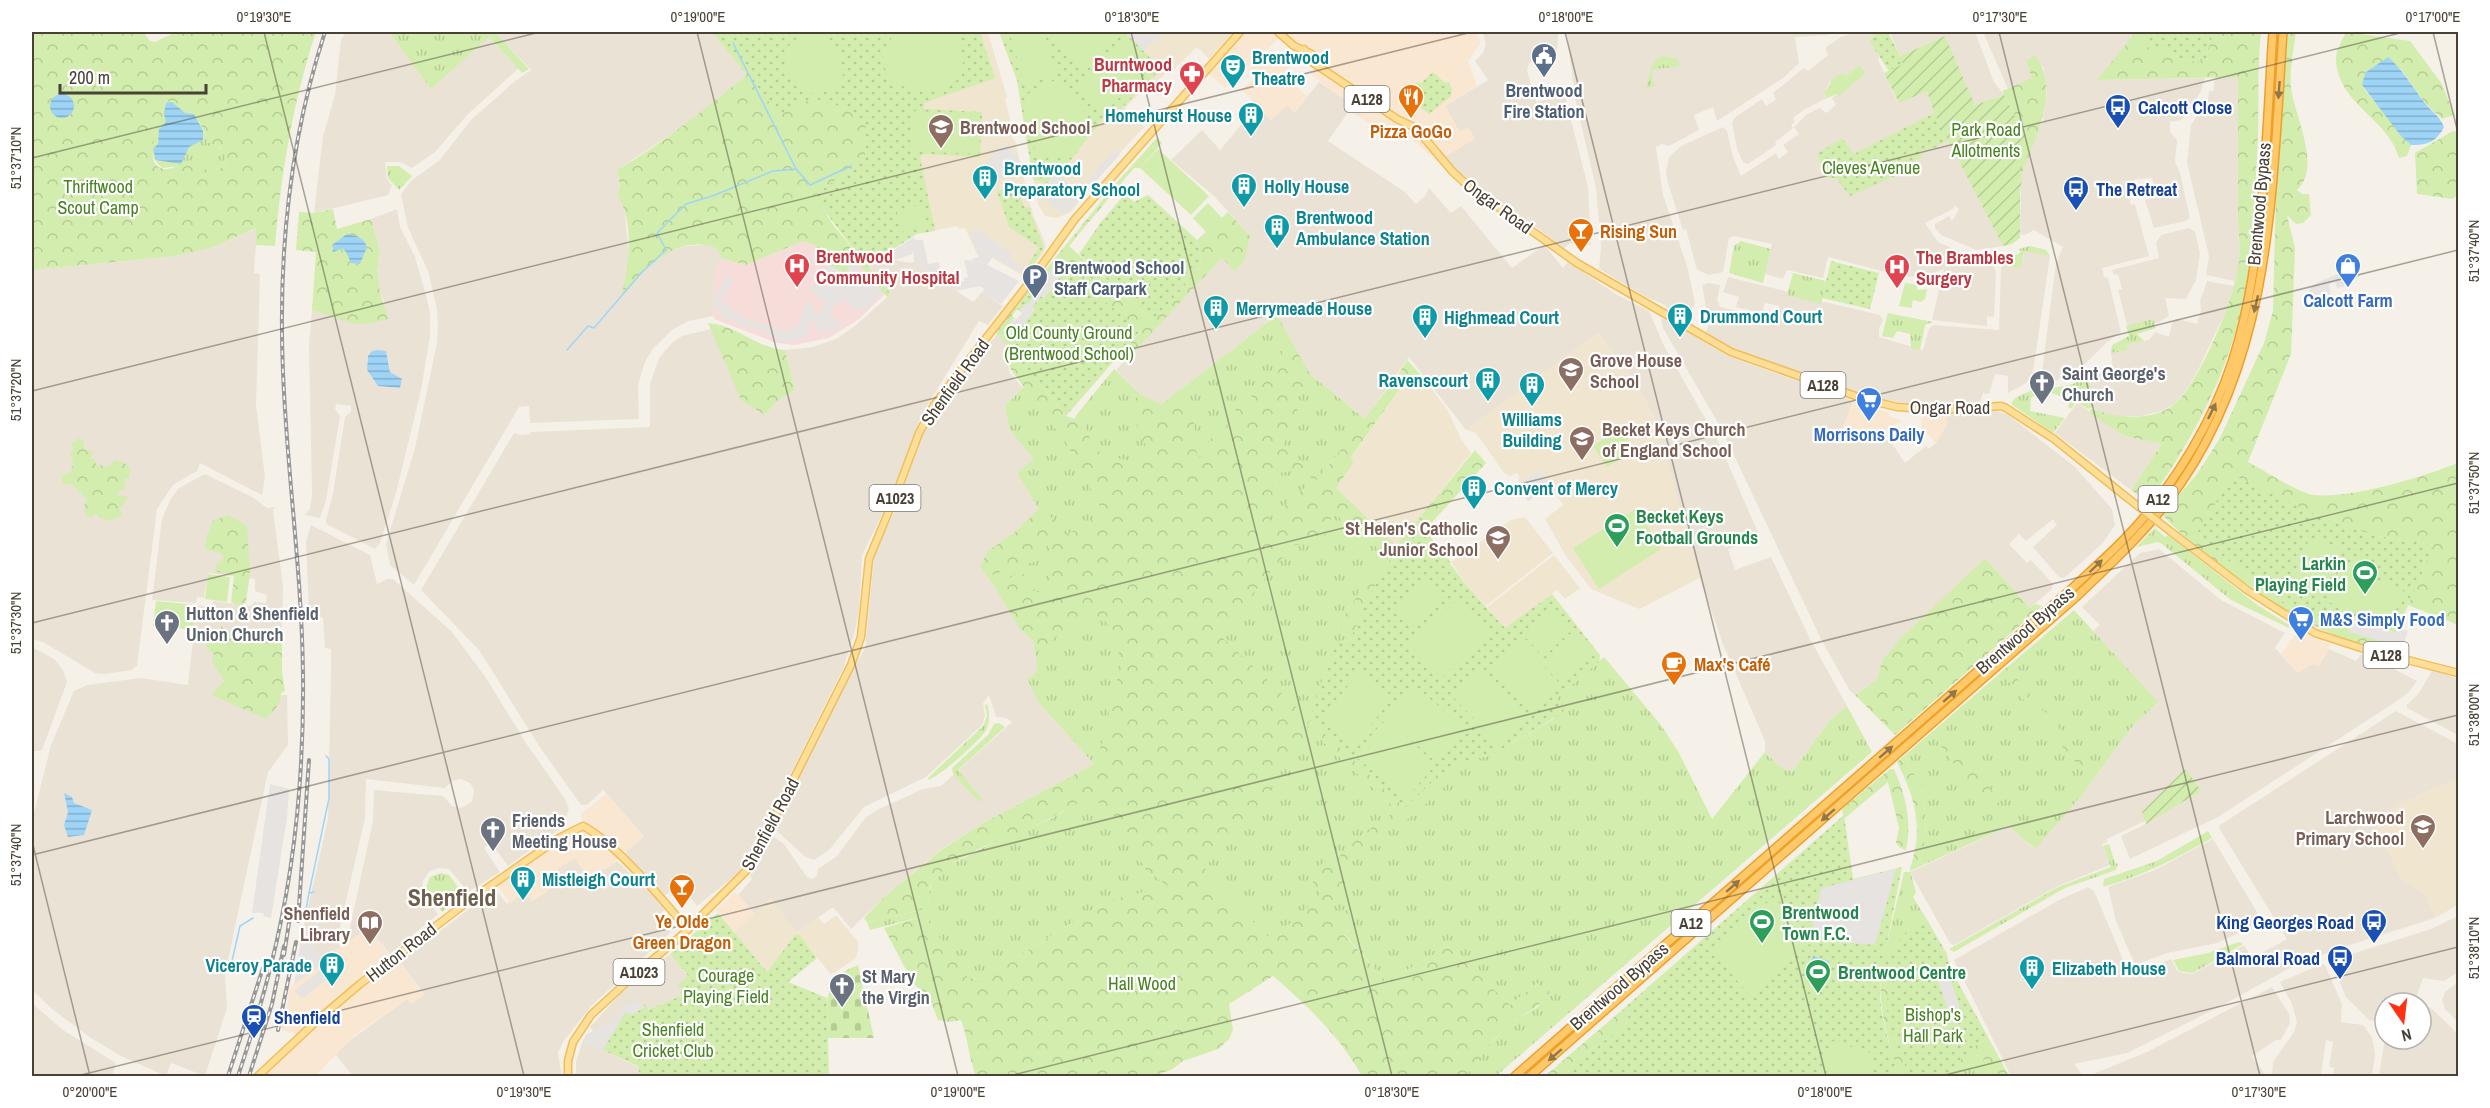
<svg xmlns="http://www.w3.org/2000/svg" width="2490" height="1108" font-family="'Archivo Narrow',sans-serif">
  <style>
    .residential { fill: #eae3d5; fill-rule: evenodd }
    .commercial { fill: #f9e7d1 }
    .education { fill: #f0e6d0 }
    .medical { fill: #f7ddda }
    .grass { fill: url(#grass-tufts) }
    .forest { fill: url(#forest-crowns); fill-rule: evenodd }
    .cemetery { fill: url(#cemetery-stones) }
    .park { fill: url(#park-dots) }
    .garden { fill: url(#garden-furrows) }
    .pitch { fill: #d2edad }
    .parking { fill: #e6e3e0 }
    .water { fill: url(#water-rules) }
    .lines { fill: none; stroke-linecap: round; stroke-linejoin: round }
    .stream { stroke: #9ed5f7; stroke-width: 1.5 }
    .major-casing { stroke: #efbf5b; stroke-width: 9 }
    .highway-casing { stroke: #eda02a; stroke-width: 10 }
    .major { stroke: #ffde97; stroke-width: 6 }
    .highway { stroke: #ffc969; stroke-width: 7 }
    .rail-casing { stroke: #979797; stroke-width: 4 }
    .rail { stroke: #fff; stroke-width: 1.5; stroke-dasharray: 4.5; stroke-linecap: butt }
    .major-bridge-casing { stroke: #efbf5b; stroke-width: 9; stroke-linecap: butt }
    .major-bridge { stroke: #ffde97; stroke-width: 6 }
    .oneway { fill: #92774a }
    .ticks { fill: none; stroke: #494135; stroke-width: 1.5; stroke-opacity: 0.45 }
    .labels { text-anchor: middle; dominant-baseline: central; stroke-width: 4.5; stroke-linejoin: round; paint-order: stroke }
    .shield { fill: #fff; stroke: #807a72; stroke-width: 1.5 }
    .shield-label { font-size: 16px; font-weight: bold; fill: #494135 }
    .culture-label { font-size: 18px; font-weight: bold; fill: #0d838f; stroke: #fff; text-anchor: start }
    .health-label { font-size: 18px; font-weight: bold; fill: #be3a42; stroke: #fff; text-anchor: start }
    .service-label { font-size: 18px; font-weight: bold; fill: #4e5e75; stroke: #fff }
    .transit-label { font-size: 18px; font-weight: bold; fill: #164399; stroke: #fff; text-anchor: start }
    .education-label { font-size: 18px; font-weight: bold; fill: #785e54; stroke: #fff; text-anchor: start }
    .park-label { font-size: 18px; fill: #498222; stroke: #fff }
    .food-label { font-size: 18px; font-weight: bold; fill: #c56008; stroke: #fff }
    .street-label { font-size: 18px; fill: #494135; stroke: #fff }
    .shop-label { font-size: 18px; font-weight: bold; fill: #366cbe; stroke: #fff }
    .worship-label { font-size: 18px; font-weight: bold; fill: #5b616d; stroke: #fff; text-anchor: start }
    .leisure-label { font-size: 18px; font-weight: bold; fill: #27864d; stroke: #fff; text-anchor: start }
    .district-label { font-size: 24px; font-weight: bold; fill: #6d5f4b; stroke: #fff }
    .neatline { fill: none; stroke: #494135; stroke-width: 2 }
    .ticks-label { font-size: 15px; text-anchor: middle; fill: #494135 }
  </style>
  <defs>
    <pattern id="grass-tufts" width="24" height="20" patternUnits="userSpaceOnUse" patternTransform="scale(1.5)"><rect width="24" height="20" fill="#d2edad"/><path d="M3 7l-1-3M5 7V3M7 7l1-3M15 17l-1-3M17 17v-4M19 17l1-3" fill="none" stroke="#b6cc95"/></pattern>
    <pattern id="forest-crowns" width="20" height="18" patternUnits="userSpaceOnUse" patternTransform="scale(1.5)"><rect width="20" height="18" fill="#d2edad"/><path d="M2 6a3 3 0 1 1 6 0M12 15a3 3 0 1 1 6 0" fill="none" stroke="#b6cc95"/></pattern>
    <pattern id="cemetery-stones" width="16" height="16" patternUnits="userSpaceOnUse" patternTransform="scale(1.5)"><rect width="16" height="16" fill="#d2edad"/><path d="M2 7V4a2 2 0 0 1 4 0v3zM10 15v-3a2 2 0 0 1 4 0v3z" fill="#b6cc95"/></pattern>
    <pattern id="park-dots" width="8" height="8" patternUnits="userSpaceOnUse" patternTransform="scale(1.5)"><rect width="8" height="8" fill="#d2edad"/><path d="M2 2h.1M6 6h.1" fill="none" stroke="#b6cc95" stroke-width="1.8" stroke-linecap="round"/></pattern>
    <pattern id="garden-furrows" width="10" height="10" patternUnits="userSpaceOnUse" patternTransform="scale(1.5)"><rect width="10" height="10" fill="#d2edad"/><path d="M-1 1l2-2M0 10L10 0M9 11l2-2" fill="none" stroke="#b6cc95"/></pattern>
    <pattern id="water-rules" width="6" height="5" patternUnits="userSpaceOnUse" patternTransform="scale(1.5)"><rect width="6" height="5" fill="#9ed5f7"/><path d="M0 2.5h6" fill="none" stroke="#83aec9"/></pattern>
  </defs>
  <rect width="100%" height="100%" fill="#f5f1e8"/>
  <path class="residential" d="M346,32H389L399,46L489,37L518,69L467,115L435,152L412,168L400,162H385L387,179L392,185L388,195L314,213L323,136L335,95L341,40Z
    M495,32H712L748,74L683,126L617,170L620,186L617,195L624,204L629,258L622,295L642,272L667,252L686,246L707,245L716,248L723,259L717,265L713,316L689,321L673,329L652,350L644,364L638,386L639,419L530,423L529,406L519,407L414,585L390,565L386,544L415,448L437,343L438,323L437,309L428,271L408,228L401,194L412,180L439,161L471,120L514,82L531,70Z
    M1483,32H1558L1557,52L1553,56L1529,63L1527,71L1536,102L1565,96L1588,187L1591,245L1570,243L1564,249L1529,222L1464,177L1444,157L1474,139L1459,131L1445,106L1488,80L1475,61L1483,53L1486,45Z
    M1567,32H1835L1828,35L1795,37L1799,63L1783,78L1717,121L1713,107L1694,115L1699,130L1669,146L1662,144L1656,147L1663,195L1688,269L1695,304L1686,320L1663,304L1648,298L1599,269L1601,246L1596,188L1575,98Z
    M1857,32H1878L1869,41L1878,54L1879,62L1898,103L1927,91L1934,113L1854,155L1817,154L1827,178L1899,174L1897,170L1920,152L1925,149L1928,152L1949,140L2003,246L1976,250L1941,235L1935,228V224L1949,216L1952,221L1959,209L1955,205L1953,209L1925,223L1938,242L1972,257L1970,265L1993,259L1996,274L1994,317L1987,316V326L1932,320L1944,269L1931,274L1908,277L1897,259L1893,274L1828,257L1823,278L1787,270L1783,279L1765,274L1772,244L1734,236L1729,238L1723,272L1709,275L1697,270L1686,229L1683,230L1668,183L1666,172L1669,157L1681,146L1723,127L1727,131L1733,157L1741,176L1776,153L1779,159L1788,152L1783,145L1799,134L1794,127L1807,114L1820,108L1826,113L1836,105L1832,98L1865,74L1859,65L1846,76L1831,80L1824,93L1827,98L1805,109L1793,118L1795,122L1791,125L1793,128L1775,142L1776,145L1748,164L1743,162L1737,149L1732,123L1734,118L1762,99L1766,106L1776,100L1773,93L1804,68L1808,71L1828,55L1825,48L1841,37Z
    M1890,32H1975L1994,82L2004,95L1975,106L1945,36L1900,56Z
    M1983,32H2136L2098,80L2205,78L2200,93L2184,116L2181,120L2170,122V132L2177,140L2175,162L2180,173L2190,218L2186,221L2154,228L2145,200L2156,197L2152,178L2135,179L2128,193L2131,205L2135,204L2149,256L2102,268L2104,277L2108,278L2121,332L2107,342L2076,373L2069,367L2057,381L2048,379L2042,372L2056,263L2063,247L2034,230L2025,235L2020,234L2021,177L2038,129L2043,121L2047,92L2043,66L2032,78L2008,89Z
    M2215,77H2238L2239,268L2231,300L2199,368L2187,389L2175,404L2161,411L2141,416H2109L2096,411L2093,407L2088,375L2113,369L2111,353L2128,350L2127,344L2149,340L2155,332L2169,337L2172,323L2177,319L2197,324L2201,310L2200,301L2207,281L2234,286V281L2206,275L2209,256L2187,163L2191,125L2208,99L2209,91H2213Z
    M1319,82L1353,105L1328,141L1405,192L1416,204L1425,196L1429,188L1451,213L1461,206L1512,268L1544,245L1563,268L1568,262L1617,295L1649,311L1664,346L1718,441L1760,537L1728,549L1735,570L1771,557L1810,639L1847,706L1831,719L1792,772L1778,765L1765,752V741L1723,644L1694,562L1658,428L1647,403L1630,375L1598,333L1466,430L1409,357L1365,419L1310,374L1277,315L1162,404L1141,395L1116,370L1222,258L1250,236L1214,196L1171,160L1202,130L1220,150L1257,106L1271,120L1287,105L1295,112Z
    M397,209L400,227L415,257L426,295L430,313V336L421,390L396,493L380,543L375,549L326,524V520L333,494L345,417L351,412V406L336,404L335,409L340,416L326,500L320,518L305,515L310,509L312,495L309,346L312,311L324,312L385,303L380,292L377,268L380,252L371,219ZM368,356L389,362L390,372L402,379L400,388L378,386L367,370Z
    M257,228L254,273L260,274L256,405L265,477L262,495L200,463L197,471L173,485L157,509L137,666L132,670L105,674L95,673L43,642L32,639V270L176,256L214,247Z
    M2189,228L2195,232L2200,253L2196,280L2186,299L2165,298L2169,316L2159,322L2136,329L2127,325L2118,290L2122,289L2118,274L2114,275L2112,270L2159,258L2156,243L2161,235Z
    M2024,250L2050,256L2033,372L2026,383L2008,393V376L1995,374L1989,394L1983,393L1980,402L1920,405L1867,397L1728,347L1709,336L1706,331L1711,320L1708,318L1702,285L1709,283L1720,285L1717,300L1720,307L1776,321L1779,306L1765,303L1762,313L1736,307L1739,297L1723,292L1728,277L1814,298L1817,303L1825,302L1880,315L1883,320L1879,328V337L1923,350L1929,329L1933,325L1999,330L2001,266L2018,268L2023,259Z
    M883,259L914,263L973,302L982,292L1003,306L988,325L979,321L922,414L890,497L862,556L859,610L855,631L843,669L745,865L741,871L697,906L680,885L664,896L624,854L644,836L603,790L587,805H581L539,746L479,650L421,590L514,433L521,435L530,434V432L650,427V384L659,358L672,343L682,336L711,329L726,364L765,415L777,401L795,390L785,350L813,347L838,338L856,325L891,294L867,267Z
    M1661,319H1665L1728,356L1853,401L1843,429L1880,443L1889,439L1905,463L1926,446L1929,449L1936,443L1947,424L1946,414L1995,411L2007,414L2074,466L2112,509L2115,525L2103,543L2064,578L2059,577L2033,547L2057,525L2053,519L2026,541L2019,534L2009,544L2027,563L2031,560L2053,584L2052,589L2030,608L1985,558L1882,661L1877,680L1855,695L1850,691L1821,639L1722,430L1663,328Z
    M997,334L1015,353L1008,364L1010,373L1023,388L1005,406L1009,429L1035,459L1017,473L1039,509L1015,532L987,552L980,567L1002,597L1020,629L1033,640L1038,664V702L1094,764L978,826L940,850L883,898L851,929L833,907L796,933L770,898L755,914L738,895L752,879L750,876L761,861V852L770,834L784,844L807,877L812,879L817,876L818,869L837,856L866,817L879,809L923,789L941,786L1012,722L1006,718L996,717L989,695L983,703L985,716L982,725L926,777L864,807L829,850L814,860L804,856L773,827L807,755L865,648L875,551L893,515L923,435L933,417L958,381L967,372Z
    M2077,403L2125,436L2162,444L2131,490L2055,433Z
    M205,474L254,498L267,508L275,507L273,510L283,586L282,627L254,629L258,695H287L288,745L268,772L225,974L227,1008L205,1076L171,1063L166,1076L121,1056L91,1038L52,1009L32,990V821L51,745L74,691L87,685L141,678L188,685L197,605L212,607L213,601L251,606L254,602L266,603L267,595L255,591V579L208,573L204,598L197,597L196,603L152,600L162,519L170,500L179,488Z
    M311,525L370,555L377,584L387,579H393L452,632L486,678L526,743L565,799L569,808L564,825L508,866L491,843L484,848L500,872L468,892L449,869L438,868L429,872L423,881L422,889L425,897L438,914L390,954L368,928L348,943L347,941L373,821L374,790L443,796L452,806L461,808L472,802L474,790L470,783L461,779L452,781L445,788L366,779L365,818L338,936L340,948L326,954L327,957L320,961L302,934L328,819L331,669V649L325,648L323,618L309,614L306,541Z
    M2159,549L2221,600L2285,633L2275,648L2298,673L2312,664L2319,666L2329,649L2356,661L2361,654L2390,660L2394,669L2417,681L2409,692L2397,701L2218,817L2130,859L2121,836L2146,824L2142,812L2145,821L2107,839V842L2102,844L2110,865L2056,887L1954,945L1950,943L1910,872L2010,826L2034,849L2082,795L2130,729L2157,703L2093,631L2100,625L2082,607L2140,553Z
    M32,647L54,659L63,670L67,682L42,750L39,751H32Z
    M2433,669L2458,679V735L2407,708V705L2419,693Z
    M2396,711L2458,744V783L2453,780L2400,878L2426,894L2435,918L2334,950L2286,970L2221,1006L2127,1053L2074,1064L2083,1076H2011L1954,960L2059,900L2088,887L2094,891L2130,976L2171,959L2178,972L2193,974L2244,945L2252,958L2273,947L2287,939L2219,828L2220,825Z
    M2213,839L2263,922L2217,943L2167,953L2135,965L2116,921L2108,887L2155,870Z
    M575,857L609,867L617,861L666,908L657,917L671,932L591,1006L563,1042L558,1053L562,1076H353L336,1055L341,1047L407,999L424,994L400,962L495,889L507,904L525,892L532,901L564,880L557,869Z
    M2458,916V972L2444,981L2423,978L2415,1000L2421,1003H2385V1023L2369,1020L2346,997L2332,964L2333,960L2431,929Z
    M670,954L688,977L681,996L648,1009L634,1003H628L610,1022L593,1031L590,1027L622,992Z
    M2322,964L2325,965L2342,1004L2341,1022L2363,1025L2372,1037L2375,1054L2372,1076H2333L2334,1068L2329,1067L2333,1042L2326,1040L2321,1074L2326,1076H2273L2272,1073L2273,1062L2294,1032L2297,1022L2292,1004L2280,982Z
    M2458,982V1022L2445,1009L2442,999L2446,991Z
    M2272,987L2289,1014L2290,1023L2281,1040H2276L2252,1056L2266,1076H2088L2147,1052Z
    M32,1003L63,1030L116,1063L112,1076H32Z
    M2421,1003L2432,1009L2458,1034V1076H2379L2385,1038L2421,1039Z
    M582,1043L603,1050L638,1067L640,1076H576V1062Z"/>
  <path class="commercial" d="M1235,32H1474L1479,37L1480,44L1468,61L1477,86L1445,106L1459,131L1469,128L1475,139L1436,161L1402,130L1394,140L1350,111L1361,96L1355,92L1348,102L1311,75L1314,67L1278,39L1225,88L1213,77L1204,73L1234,41L1230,36Z
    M1278,52L1291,65L1282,75L1307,96L1294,113L1287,105L1271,120L1242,90L1256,76L1249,69L1268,53L1274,56Z
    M1853,401L1890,413L1889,416L1902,421L1874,437L1843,426Z
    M1946,414L1947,424L1936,443L1922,428L1921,419L1924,415Z
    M2298,631L2331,645L2319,666L2312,664L2298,673L2281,654Z
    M606,794L644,836L609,867L588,878L575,858L557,869L564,879L532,901L525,892L510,903L495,882L583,826L581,814Z
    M735,892L755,914L734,933L716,910Z
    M368,928L393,959L396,957L424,995L411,1004L407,999L355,1035L315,1076H301L297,1073L294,1076H258L299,1037L292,1032L281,1030L289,998L288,996L290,987L326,960V954L343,946Z"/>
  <path class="education" d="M712,32H988L1007,97L1005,99L1013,132L1012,138L1015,141L1032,212L1046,245L1043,254L1028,274L1024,276L992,258L987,264L977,254L965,228L959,229L958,226L916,234L867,267L779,114Z
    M999,32H1235L1209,59L1197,47L1170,73L1168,71L1146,91L1143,90L1125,108L1144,127L1106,168L1071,212L1057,218L1045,216L1038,204L1017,80Z
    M1598,333L1630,375L1647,403L1658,428L1700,578L1639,609L1591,589L1566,556L1545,519L1563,505L1550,485L1528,501L1518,487L1519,476L1517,473L1510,476L1504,473L1476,433L1466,430Z
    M1423,377L1448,411L1461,439L1471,453L1393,551L1327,491L1408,378Z
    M1525,517L1553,553L1486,606L1467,586L1451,562L1511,520Z
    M1554,555L1580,588L1565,599L1557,590L1505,629L1487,607Z
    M2453,780L2458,783V905L2435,918L2426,894L2400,878L2374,822L2399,803Z
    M770,898L796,933L818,917L824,924L836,915L858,942V952L855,959L831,975L799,934L795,936L767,972L734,933Z"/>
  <path class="medical" d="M803,241L815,245L829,265L849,266L855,260L885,294L859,319L829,338L795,345L777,343L714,319L712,309L717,265L723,259L746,265Z"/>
  <path class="grass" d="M389,32H495L529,69L522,73L489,37L431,89Z
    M1664,56L1678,59L1679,67L1652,69L1653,82L1656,86L1646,88L1651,68L1658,57Z
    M1859,65L1866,73L1839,96L1837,94L1827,98L1824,93L1831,83V80L1843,73L1846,76Z
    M174,101L185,110L196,114C200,121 202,130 206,136C214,149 231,146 224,167L205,173L180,166L162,168C146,153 154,145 156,126L163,121L162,112L165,102Z
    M387,166H399L412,176L399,190L388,178Z
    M1741,241L1771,249L1763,283L1729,273L1734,246Z
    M2030,246L2046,250L2050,256L2024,251L2021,266L2018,268L2001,266L2000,255L2010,252L2011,258L2021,252L2019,249Z
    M1793,273L1826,281L1821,304L1787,295Z
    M1905,283L1917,285V290L1927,289L1925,299L1921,302L1913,300L1911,308L1899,306Z
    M1888,313L1933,322L1925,325L1920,350L1911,348L1910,334L1897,331L1893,338L1882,336Z
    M1277,315L1310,374L1365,419L1325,470L1322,492L1343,522L1355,527L1379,549L1381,557L1347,612L1338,621L1339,632L1351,637L1350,640L1341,641L1326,670L1309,719L1315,734L1397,810L1405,808L1438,776L1457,764L1494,754L1555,718L1556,698L1604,657L1661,725L1679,753L1712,819L1765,752L1778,765L1792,772L1831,719L1847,706L1872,752L1496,1076H1466L1487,1047L1508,1025L1539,1006L1537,983L1510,1005L1448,946L1387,982L1344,934L1349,930L1334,919L1269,937L1259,932L1246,913L1210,885L1107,901L982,979L968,978L924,916L870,930L867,922L921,910L930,902L929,892L932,882L950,865L1004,837L1049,820L1076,803L1097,800L1094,764L1038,702L1027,678L1032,677L1038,669L1033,640L1020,629L1002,597L980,567L987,552L1015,532L1039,509L1017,473L1034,459L1009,429L1005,406L1024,387L1062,437L1067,434L1077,414L1114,369L1141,395L1162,404Z
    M2153,319L2156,328L2137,334L2144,341L2127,344L2128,350L2111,353L2112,345L2129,336L2126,326Z
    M2088,375L2093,407L2088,409L2076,402L2071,409L2068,407L2070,399L2051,393L2049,389L2073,384Z
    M2036,388L2044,390L2043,398L2034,396L2031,398L2030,411L2065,418L2053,433L2011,404L2015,398Z
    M2155,528L2165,537L2168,535L2256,604L2289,625V628L2231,600L2162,544L2158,542L2136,547Z
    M2074,610L2158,702L2130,729L2082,795L2035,849L2009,826L1910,871L1916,892L1913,897L1929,923L1883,960L1904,872H1910V868L1919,863C1928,839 1928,807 1919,784C1915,774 1908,766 1905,755Z
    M987,704C990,713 990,724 985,732C977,743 942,774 929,780L928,778L983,726L987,716L985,705Z
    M999,723L1005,727L958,770L982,799L979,802L953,774L952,768L988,735L994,724Z
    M2208,831L2212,838C2177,858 2142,876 2103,887L2104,879L2157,861Z
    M2109,844L2115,863L2118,864L2116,870L2065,888L1954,952L1949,949L2058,887L2111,867L2103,846Z
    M441,873L449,875L464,895L442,912L426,888L430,877Z
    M2239,942L2243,944L2193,973L2179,971L2173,960L2208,953Z
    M1978,1055L1986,1062L1992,1076H1958Z"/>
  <path class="forest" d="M32,32H143L150,41L155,42L176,32H316C293,101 281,174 275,246L256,245V228L214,247L176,256L32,270V236L34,233L32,225ZM174,101L185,110L196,114L209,143L221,148L226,160L224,167L205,173C200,171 193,166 187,165C181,164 174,168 168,169C144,170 155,140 156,126L164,121L162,112L165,102Z
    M2214,32H2261C2257,66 2259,101 2258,136C2255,190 2254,246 2244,299C2228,374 2192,441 2148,503L2131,490L2162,444L2125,436L2089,413L2091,409C2117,418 2152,422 2175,404C2198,385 2234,299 2238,269C2241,250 2238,229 2238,210C2238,166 2238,121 2238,77L2097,80L2135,33L2148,47L2153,46L2158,50L2163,49L2182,60L2189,59L2198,64L2200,58L2208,60L2206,54Z
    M2288,32H2296C2294,49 2289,70 2291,88C2295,117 2322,167 2297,190L2302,194H2309L2311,215L2303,223L2296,224L2287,215L2295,248L2291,354L2248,462C2262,469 2300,494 2314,495C2352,499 2422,477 2458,463V625L2408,605L2433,545L2372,535L2314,514L2198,531L2205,543L2301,615L2391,644L2389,649L2358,643L2330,633L2301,620L2217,564L2191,543L2162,515L2197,474L2220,438L2264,343L2273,311L2276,192Z
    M2346,32L2410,41L2442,84L2454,115L2442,119L2425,103L2400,68L2365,73L2362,85C2367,95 2376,102 2383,111C2393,123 2400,135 2411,145L2407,156L2399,158C2389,119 2336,103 2336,58C2336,50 2343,39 2346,32Z
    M2035,55C2062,93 2034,138 2021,177L2018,153L2026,138L2002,91L2032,78L2026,61Z
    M748,74L779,114L813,98L846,108L866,123L865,159L811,198L824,210L833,225L891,294L887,297L855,260L845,273L829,265L815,245L803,241L746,265L723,259L716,248C676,233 645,269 621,296C629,268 635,220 617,195L620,186L617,170C664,143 705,108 748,74Z
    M2453,131L2458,132V194L2453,199L2417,194L2415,153Z
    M1157,138L1162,143L1140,168H1134L1069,246L1153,321L1202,266L1197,240L1228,212L1250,236L1244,261L1234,271L1222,258L1129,357L1123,351L1141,331L1054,262L998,333L1066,416C1086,422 1088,429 1092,448L1110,457L1137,462L1148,450L1137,427L1131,401L1141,395L1162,404L1181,389L1179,401L1181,411L1188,413L1194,422L1197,456L1201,457L1214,433H1225L1227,423H1235L1238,418L1235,408L1237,393H1244L1245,402L1249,403L1252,401L1251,391L1260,375L1277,377L1283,348H1295L1310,374L1298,398L1297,413L1284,444L1286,451L1324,475L1325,470L1396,378L1407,360L1423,377L1407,379L1351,457L1353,463L1336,488L1396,546L1475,450L1486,463L1425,530L1451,562L1357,640L1339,632L1338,621L1347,612L1381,557L1379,549L1355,527L1343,522L1331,506V529L1316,543L1293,545L1249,598L1231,625L1213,629L1308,718L1336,644L1341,641L1438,776L1444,772L1450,782C1437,793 1425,805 1412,816C1395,829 1368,837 1355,856C1344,872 1349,892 1329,902L1327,911L1334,919L1342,910L1348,911L1354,922L1344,935L1387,982L1448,946L1510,1005L1537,983L1550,992C1536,1010 1526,1012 1509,1025C1492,1038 1479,1059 1466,1076H1362C1340,1037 1307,1005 1273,976L1229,1004L1233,1030L1229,1039L1218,1049L1183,1061L1171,1070L1153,1076H976C969,1058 968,1039 961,1020L950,1022L938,1020L930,999L913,983L884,928L924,916L968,978L982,979L1107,901L1168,886L1146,870L1114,816L1097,801C1075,800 1065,811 1047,820C1009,839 963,848 934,880C928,886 929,894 930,902L921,910L867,922L864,918L883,898L941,850L978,826L1094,764L1107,729L1111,698L1121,668L1116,633L1100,616L1062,631L1044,647L1035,648L1033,640L1020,629L996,589L1014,575L1027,574L1035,580L1033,591L1047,594C1052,578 1052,558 1047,541L1036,544V561L991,575L980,567L987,552L1015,532L1039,509L1052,518L1066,535L1104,514L1065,441L1011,370L1009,362L1012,357L1011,350L995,332L1117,182ZM1293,471L1323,482V484L1312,481L1284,506V513C1276,520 1274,529 1266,535L1264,530L1270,522L1274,502L1272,488L1278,473ZM1309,719L1315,734L1397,810C1383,820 1342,846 1338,860C1318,860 1319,867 1313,883L1320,894L1294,921L1269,937C1258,931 1255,922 1246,913C1233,899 1215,893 1204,876L1206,866L1264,800L1280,772L1294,759L1306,738Z
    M333,209L337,229L371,219L380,252L377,268L380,292L388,319C380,321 372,323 364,324C346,325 329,313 312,311L316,252L296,250L299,212L314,213Z
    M708,323C737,325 756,348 785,350L795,390L777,401L765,415L741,400Z
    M79,438L83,440L84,449L93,452L91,458L95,460L97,467L101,465L106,468L116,460L125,463L130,468L129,478H125V488L116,494L119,496L124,495L128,498L119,509L123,514C113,521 104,523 96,514L91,517L86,515L84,511L87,508L84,506L87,499L73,485L63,484L61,476L71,472L73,461L70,455L73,449L71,444Z
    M228,515L247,526L250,573L246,602L240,606L231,602L234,576L215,571V566L223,559V555L218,552L206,550V539L213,521Z
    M1985,558L2030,608L2035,604L2042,606L1895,735L1855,695L1877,680L1882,661L1900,639Z
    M221,626L237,636L278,631L282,635V671L285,691L281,693C281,705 274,710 266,719L212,695L219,686L225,682L212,662L214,655L205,645L214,637H221Z
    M2007,667L2086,760L2084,767H2079L2001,672Z
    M1939,727L1973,760L2007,816L1999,823L1993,820L1932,733Z
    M1905,755C1908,766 1915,774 1919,784C1928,807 1928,840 1919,863L1910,868C1924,827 1915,798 1897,762Z
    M1890,769H1894C1906,796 1912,821 1906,850L1899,847L1896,843L1899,828L1888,782L1844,819L1842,809Z
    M1882,967L1892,971L1890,993L1909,1076H1898C1889,1039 1876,1006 1882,967Z
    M1622,1010L1629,1014L1625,1026L1573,1063L1566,1076H1545Z
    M1988,1037L2009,1076H1992L1986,1062L1978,1055L1958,1076H1945L1972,1048Z"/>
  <path class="cemetery" d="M858,965L874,1038H828C828,1004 820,979 858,965Z"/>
  <path class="park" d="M712,32H980L995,78L924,103V109L982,112L980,157L924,154L920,157L935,231L916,234L867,267L824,210L811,198C828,184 848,173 865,159L866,123L846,108L813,98L779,114Z
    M999,32H1125L1161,69L1120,110L1116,107L1105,116L1059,175L1056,173L1047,183L1033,180L1017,80Z
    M1878,32H1886L1889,34L1904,64L1889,71L1869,41Z
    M2136,32H2214L2206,54L2208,62L2204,63L2200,58L2198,64L2189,59L2182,60L2163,49L2159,51L2153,46L2149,48L2135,33Z
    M1433,72L1445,83L1449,82L1452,89L1451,96L1429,114L1406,97L1405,93L1417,82L1421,83Z
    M1934,113L1949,140L1927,152L1925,150L1920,152L1922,157L1898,170L1899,174L1850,196L1836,178H1827L1817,154L1842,138L1854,154Z
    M1011,187L1015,199L1021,197L1024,207L1032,208L1030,210L1044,248L1030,270L1026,268L1039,247L1009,227L997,191Z
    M1125,194L1134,202L1148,195L1197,240L1202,266L1153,321L1079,254L1101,222Z
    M1831,261L1879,273L1870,309L1822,298Z
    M1054,262L1141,330L1066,416L998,333L1011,315L1016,320L1013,319L1007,333L1014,336L1035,310L1032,307L1041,296L1044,298L1060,277L1057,274V267L1053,271L1052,270L1036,289L1039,292L1035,291C1034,300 1028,304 1021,309L1022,313L1017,309Z
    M2233,475L2314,514L2372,535L2434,545L2396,633L2353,618L2348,632L2301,615L2205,543L2198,531Z
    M1423,527L1467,586L1505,628L1552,594L1600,655L1599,662L1556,698L1565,708L1562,713L1494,754L1457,764L1438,776L1405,808L1309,719L1336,644L1341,641L1350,640L1368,598L1393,555Z
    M1844,815L1853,879L1902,867L1884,958L1908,930L1915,926L1929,923L1947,954L1950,968L1988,1037L1972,1048L1945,1076H1909C1902,1054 1888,1032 1887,1008C1886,996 1892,986 1892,972L1883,967C1873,1004 1890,1041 1898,1076H1566L1573,1063L1625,1026L1629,1014L1622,1010Z
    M718,913L767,972L795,935L799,934L817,958L788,982L827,998L829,1076H640L638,1066L603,1050L582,1043L586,1035L610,1022L628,1003L639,1000L649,1009L681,996L682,991L678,985L688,976L670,954Z"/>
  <path class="garden" d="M1945,36L1975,105L2004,95L2026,138L2018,153L2022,180L2020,190V238L2012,244L2003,246L1934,113L1927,91L1899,103L1884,73L1903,64L1900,56Z
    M2184,770H2187L2201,791L2146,824L2142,812Z"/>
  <path class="pitch" d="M896,32H955L963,61L962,76C929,109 854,82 896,32Z
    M1009,32H1044L1057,75L1025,85Z
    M1056,32H1120L1080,70L1050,38Z
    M814,34C834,34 842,57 843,75C839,90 822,94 808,94C792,87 777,58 791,43C797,37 806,36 814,34Z
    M1125,37L1153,65L1105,112L1077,84Z
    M1056,80C1077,86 1089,111 1085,131C1083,139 1077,148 1070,153C1030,180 1017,107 1027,95C1033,89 1047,83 1056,80Z
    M913,111L979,114L977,154L910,151Z
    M1158,149L1209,196L1191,215L1140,168Z
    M1208,203L1222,218L1207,233L1193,218Z
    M922,205L927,226L916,229L915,226L912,229L902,232L899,230L897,210L908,208L909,210L912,209L911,207Z
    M1620,428L1634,449L1607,467L1593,446Z
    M1637,508L1661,549L1599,589L1573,548Z
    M2310,537L2341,549L2322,598L2291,586Z
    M2341,565L2404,591L2389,627L2326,601Z
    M208,574L230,577L227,602L205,599Z
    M1423,579L1442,598L1413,625L1395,606Z
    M1459,598L1490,631L1441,678L1410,645Z
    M156,601L197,605L194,630L153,626Z
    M1554,610L1572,630L1544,657L1525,637Z
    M1576,635L1594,655L1565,682L1547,662Z
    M1519,640L1562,686L1533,713L1490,667Z
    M1482,667L1529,717L1499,745L1452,696Z
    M1360,671L1393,697L1354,746L1321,719Z
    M1413,684L1464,728L1435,761L1384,716Z
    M1383,722L1434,767L1405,799L1354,755Z
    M1774,897L1813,941L1750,996L1711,950Z
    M1832,1041L1874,1054L1867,1076H1842L1822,1070Z"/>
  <path class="parking" d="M1125,32H1159L1162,34L1143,51Z
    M1007,146L1018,157L1021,169L1015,174L984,183L982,168L998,149Z
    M1115,149L1120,154L1072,209L1063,214L1052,207L1045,198L1043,188L1056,172L1076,190H1080Z
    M980,229L981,233L984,231L987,237L1012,254L1009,258L1022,267L1019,272L988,253L990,250H987L988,254L992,258L987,265L1019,281L1001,304L982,292L985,289L980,286L956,291L914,263L913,249L912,254L895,260L889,254L913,237L915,240H923L928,264L939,262L940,270H945L949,275L956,274L959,282L964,281V278L968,277L964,260L972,261V259L979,257L970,234Z
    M829,265L845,273L849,266L854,268L855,266L860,269L855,278L860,283L865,279L867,282L870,279L881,291L878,293L880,296L863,311L860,308L857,311L842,299L829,313L841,324L838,329H831L830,333L816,331L817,323L808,321L806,327L809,328V334L795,341L780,342L766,332L742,325L730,318L727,320L721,316L722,313L715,309L713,303L724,278L730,277L734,280L721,301L746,319L787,331L797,327L806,302L815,307L814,313L818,314L819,310L823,311L825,302L816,298L818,294L809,290L811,285L814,286L816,283L821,282Z
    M1058,266L1061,269L1057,274L1060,277L1044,298L1041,296L1032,307L1035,310L1014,336H1010L1005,329L1012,319L1015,321L1023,312L1020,309L1034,298L1031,295L1034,291L1038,292L1036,289L1051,270L1054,271Z
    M2358,270L2360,277L2353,279L2354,282L2348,281L2349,285L2337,288L2335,282L2329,284L2332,302L2326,306L2319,307L2307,293L2313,285L2323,280L2338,274Z
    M1540,470L1550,485L1528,501L1518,485Z
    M2352,618L2395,633L2398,628L2408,631L2401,652L2389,648L2390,644L2348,632Z
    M270,784L289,789L287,817L271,918L264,916L263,913H252Z
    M1896,869L1875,945L1839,942L1817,935L1812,931L1821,888Z
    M302,934L317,937L314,951L317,952L320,960L327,957V960L294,985Z
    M329,964L336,965L339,969L302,999L294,991Z
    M1947,970L1964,1019L1952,1023L1936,974Z
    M639,1000L645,1007L632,1015L625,1013L603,1050L582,1043L586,1035L610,1022L628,1003Z"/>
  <path class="water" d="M2388,57C2403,70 2412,86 2424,102C2431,111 2440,116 2444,127C2437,141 2427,146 2411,145L2401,136L2362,85L2365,73Z
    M50 106a12 12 0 1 1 24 0a12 12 0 1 1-24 0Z
    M172,102L185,113L194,114L203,131V140L189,147L181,164L156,160L153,149L158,144L159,129L166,122L164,114L166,103Z
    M347,234C356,236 364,237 367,247L360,264L351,263L346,252L342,248L334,252L332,245Z
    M378,350L386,351L390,372L402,379L400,388L378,386L367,370L368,356L372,351Z
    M64,793L72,797L74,803L92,810L84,835L68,837L64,825L68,812Z
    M1813,956L1829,961L1823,983L1807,979Z"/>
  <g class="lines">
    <path class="stream" d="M733,43L796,169L810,185L851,166
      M567,350L588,326L594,328L642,272L666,250L657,233L686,204L715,195L773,171L796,169
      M309,893L329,798V759L326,756
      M300,917L305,915L309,893L314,892
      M227,972L232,961L240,926L253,918"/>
    <defs>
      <path id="major" d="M1278,32L1294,46L1312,54L1318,64
        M1304,49L1309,60L1397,119L1416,128L1452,171L1467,185L1577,263L1731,352L1864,399L1897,407L1940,410L2001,406L2006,408L2054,439L2125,496
        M2170,531L2247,590L2315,633L2361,648L2458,673
        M258,1076L320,1018L360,984L470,900L559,838L583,826C613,841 665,902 688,930
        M568,1076V1061L573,1042L591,1015L630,979L682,935L749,868L851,665L861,637L869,559L898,489L919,433L934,405L1029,283L1075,219L1240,32"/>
      <path id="highway" d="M1515,1076L2068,592C2095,567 2123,543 2146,515C2188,463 2222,403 2239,339C2265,243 2266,131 2273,32
        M1530,1076L2076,597C2114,561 2152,526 2181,483C2273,349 2272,187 2283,32"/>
    </defs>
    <use href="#major" class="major-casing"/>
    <use href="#highway" class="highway-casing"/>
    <use href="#major" class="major"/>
    <use href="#highway" class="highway"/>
    <defs>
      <path id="rail" d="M298,921L309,760
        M284,955L291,910
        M278,1030L296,942
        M228,1076L263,968
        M238,1076C250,1040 262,1002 271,965C295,871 304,771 303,675C302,573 287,473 283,372C278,256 289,142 325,32
        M249,1076L272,1004L284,946"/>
    </defs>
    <use href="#rail" class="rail-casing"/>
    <use href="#rail" class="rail"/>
    <defs>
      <path id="major-bridge" d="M2125,496L2170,531"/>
    </defs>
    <use href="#major-bridge" class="major-bridge-casing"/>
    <use href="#major-bridge" class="major-bridge"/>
  </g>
  <defs><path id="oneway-solid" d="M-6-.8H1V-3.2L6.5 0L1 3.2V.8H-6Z" transform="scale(1.5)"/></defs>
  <g class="oneway">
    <use href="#oneway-solid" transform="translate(2279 90) rotate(94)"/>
    <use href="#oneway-solid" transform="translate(2256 304) rotate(103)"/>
    <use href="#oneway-solid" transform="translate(2212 411) rotate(-64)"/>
    <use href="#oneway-solid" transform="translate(2096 566) rotate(-44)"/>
    <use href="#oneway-solid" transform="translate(1950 696) rotate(-41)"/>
    <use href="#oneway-solid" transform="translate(1886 752) rotate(-41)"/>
    <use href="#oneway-solid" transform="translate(1828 815) rotate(139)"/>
    <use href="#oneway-solid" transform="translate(1733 886) rotate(-41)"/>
    <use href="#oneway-solid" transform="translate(1555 1055) rotate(139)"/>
  </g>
  <path class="ticks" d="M264,32L524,1076M697,32L958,1076M1131,32L1392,1076M1565,32L1826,1076M1999,32L2260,1076M2433,32L2458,133M32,158L540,32M32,391L1472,32M32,623L2404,32M32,841L90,1076M32,855L2458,250M77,1076L2458,483M1009,1076L2458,715M1941,1076L2458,947"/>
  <defs>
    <symbol id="civic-pin" viewBox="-11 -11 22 30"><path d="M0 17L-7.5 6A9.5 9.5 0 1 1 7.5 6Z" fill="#5c6f8a" stroke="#fff"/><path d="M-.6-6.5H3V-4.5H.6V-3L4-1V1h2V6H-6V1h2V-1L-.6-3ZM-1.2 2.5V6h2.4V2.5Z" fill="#fff"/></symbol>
    <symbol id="theatre-pin" viewBox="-11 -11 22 30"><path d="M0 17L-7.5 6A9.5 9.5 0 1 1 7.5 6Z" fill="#0f9aa8" stroke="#fff"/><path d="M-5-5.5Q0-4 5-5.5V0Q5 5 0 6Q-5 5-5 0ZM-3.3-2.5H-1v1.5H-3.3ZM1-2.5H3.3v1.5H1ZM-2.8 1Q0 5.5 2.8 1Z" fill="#fff"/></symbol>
    <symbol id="pharmacy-pin" viewBox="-11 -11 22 30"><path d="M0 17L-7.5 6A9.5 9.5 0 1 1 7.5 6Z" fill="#e0444e" stroke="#fff"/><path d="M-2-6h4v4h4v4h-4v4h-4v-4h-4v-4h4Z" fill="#fff"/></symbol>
    <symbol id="restaurant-pin" viewBox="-11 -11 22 30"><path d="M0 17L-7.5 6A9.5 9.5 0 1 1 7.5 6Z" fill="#e8710a" stroke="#fff"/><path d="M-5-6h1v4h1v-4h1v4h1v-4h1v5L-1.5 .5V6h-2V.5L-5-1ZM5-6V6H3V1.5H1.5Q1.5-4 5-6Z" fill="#fff"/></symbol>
    <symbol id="bus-pin" viewBox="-11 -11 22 30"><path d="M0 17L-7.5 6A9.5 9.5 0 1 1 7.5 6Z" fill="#1a4fb4" stroke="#fff"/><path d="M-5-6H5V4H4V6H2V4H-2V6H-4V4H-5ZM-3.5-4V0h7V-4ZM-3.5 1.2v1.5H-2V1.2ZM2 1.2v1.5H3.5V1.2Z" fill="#fff"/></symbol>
    <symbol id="building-pin" viewBox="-11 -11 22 30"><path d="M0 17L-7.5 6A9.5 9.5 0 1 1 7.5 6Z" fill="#0f9aa8" stroke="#fff"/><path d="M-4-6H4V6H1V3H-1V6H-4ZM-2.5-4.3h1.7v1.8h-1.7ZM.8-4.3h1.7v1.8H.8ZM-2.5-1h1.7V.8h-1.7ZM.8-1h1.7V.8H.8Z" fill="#fff"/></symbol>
    <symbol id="school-pin" viewBox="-11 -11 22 30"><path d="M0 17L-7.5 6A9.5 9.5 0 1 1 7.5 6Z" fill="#8d6e63" stroke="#fff"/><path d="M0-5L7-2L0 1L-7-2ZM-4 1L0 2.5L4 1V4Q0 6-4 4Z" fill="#fff"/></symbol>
    <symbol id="bar-pin" viewBox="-11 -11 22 30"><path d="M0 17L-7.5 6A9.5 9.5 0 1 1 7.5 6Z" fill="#e8710a" stroke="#fff"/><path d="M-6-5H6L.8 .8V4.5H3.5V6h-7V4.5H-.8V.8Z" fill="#fff"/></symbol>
    <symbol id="hospital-pin" viewBox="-11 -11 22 30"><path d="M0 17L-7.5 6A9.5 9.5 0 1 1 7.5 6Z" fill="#e0444e" stroke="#fff"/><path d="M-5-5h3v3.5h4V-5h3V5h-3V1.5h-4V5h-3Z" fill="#fff"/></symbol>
    <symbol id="shop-pin" viewBox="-11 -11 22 30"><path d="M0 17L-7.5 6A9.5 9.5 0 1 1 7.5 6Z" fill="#3f7fe0" stroke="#fff"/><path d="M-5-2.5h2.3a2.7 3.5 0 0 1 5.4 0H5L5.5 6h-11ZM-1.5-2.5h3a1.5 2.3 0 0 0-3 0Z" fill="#fff"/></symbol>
    <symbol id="parking-pin" viewBox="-11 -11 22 30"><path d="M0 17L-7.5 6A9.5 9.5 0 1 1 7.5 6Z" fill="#5c6f8a" stroke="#fff"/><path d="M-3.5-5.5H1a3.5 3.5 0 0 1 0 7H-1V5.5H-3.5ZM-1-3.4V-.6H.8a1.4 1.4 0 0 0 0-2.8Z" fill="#fff"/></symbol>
    <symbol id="church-pin" viewBox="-11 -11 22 30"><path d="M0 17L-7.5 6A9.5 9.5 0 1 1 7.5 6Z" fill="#6b7280" stroke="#fff"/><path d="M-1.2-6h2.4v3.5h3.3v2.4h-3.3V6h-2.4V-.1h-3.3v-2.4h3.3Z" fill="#fff"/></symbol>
    <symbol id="supermarket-pin" viewBox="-11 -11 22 30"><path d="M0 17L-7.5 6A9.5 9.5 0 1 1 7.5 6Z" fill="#3f7fe0" stroke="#fff"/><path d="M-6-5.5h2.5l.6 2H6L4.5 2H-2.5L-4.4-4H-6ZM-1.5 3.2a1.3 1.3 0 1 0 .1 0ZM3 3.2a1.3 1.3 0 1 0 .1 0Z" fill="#fff"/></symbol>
    <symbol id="stadium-pin" viewBox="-11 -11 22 30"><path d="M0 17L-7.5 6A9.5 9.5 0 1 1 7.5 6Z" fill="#2e9e5b" stroke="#fff"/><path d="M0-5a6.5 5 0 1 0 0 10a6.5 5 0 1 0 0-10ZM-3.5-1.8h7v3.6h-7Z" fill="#fff"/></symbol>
    <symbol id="cafe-pin" viewBox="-11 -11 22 30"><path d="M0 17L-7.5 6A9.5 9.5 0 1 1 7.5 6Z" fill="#e8710a" stroke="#fff"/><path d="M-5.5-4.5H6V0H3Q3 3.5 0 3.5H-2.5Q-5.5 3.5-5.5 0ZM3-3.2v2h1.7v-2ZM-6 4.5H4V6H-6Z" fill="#fff"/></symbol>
    <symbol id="library-pin" viewBox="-11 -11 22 30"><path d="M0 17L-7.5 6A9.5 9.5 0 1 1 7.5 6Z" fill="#8d6e63" stroke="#fff"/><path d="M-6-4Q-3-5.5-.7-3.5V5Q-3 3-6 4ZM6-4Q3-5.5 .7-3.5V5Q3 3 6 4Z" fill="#fff"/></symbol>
    <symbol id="station-pin" viewBox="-11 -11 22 30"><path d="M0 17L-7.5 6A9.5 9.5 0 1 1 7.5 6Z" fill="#1a4fb4" stroke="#fff"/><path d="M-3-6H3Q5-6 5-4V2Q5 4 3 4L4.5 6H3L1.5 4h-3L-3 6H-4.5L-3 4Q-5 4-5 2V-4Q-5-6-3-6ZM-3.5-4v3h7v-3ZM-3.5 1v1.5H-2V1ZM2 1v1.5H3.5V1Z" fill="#fff"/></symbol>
  </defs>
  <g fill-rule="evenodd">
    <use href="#civic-pin" x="1529" y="41" width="30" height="40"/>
    <use href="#theatre-pin" x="1218" y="52" width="30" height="40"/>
    <use href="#pharmacy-pin" x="1177" y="59" width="30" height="40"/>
    <use href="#restaurant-pin" x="1396" y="82" width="30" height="40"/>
    <use href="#bus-pin" x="2103" y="92" width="30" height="40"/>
    <use href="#building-pin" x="1236" y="100" width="30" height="40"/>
    <use href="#school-pin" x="926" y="112" width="30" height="40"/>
    <use href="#building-pin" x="970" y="163" width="30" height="40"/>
    <use href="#building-pin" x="1229" y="171" width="30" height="40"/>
    <use href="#bus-pin" x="2061" y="174" width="30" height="40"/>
    <use href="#building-pin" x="1262" y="212" width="30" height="40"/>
    <use href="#bar-pin" x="1566" y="216" width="30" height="40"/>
    <use href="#hospital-pin" x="782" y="251" width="30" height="40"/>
    <use href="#shop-pin" x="2333" y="251" width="30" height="40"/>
    <use href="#hospital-pin" x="1882" y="252" width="30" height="40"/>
    <use href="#parking-pin" x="1020" y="262" width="30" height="40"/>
    <use href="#building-pin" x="1201" y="293" width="30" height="40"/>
    <use href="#building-pin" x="1665" y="301" width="30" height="40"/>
    <use href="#building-pin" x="1410" y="302" width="30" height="40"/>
    <use href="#school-pin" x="1556" y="355" width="30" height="40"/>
    <use href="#building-pin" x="1473" y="365" width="30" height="40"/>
    <use href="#church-pin" x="2027" y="368" width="30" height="40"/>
    <use href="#building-pin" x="1517" y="370" width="30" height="40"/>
    <use href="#supermarket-pin" x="1854" y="385" width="30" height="40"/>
    <use href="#school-pin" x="1567" y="424" width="30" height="40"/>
    <use href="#building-pin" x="1459" y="473" width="30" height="40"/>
    <use href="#stadium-pin" x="1602" y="511" width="30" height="40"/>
    <use href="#school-pin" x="1483" y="523" width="30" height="40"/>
    <use href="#stadium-pin" x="2350" y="558" width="30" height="40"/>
    <use href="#supermarket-pin" x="2286" y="604" width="30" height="40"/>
    <use href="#church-pin" x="152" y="608" width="30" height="40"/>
    <use href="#cafe-pin" x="1659" y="649" width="30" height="40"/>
    <use href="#school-pin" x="2408" y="812" width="30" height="40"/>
    <use href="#church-pin" x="478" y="815" width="30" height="40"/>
    <use href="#building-pin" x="508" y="864" width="30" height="40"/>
    <use href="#bar-pin" x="667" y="872" width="30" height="40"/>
    <use href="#stadium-pin" x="1747" y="907" width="30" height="40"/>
    <use href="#bus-pin" x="2359" y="907" width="30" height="40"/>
    <use href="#library-pin" x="355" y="908" width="30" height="40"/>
    <use href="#bus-pin" x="2325" y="943" width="30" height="40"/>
    <use href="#building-pin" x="317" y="950" width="30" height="40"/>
    <use href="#building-pin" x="2017" y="953" width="30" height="40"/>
    <use href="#stadium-pin" x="1803" y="957" width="30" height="40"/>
    <use href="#church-pin" x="827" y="971" width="30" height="40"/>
    <use href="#station-pin" x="239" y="1002" width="30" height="40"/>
  </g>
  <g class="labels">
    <g class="shield">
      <rect x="1344.5" y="86" width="45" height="26" rx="4.5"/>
      <rect x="1800.5" y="372" width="45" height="26" rx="4.5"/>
      <rect x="869.5" y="485" width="51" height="26" rx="4.5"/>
      <rect x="2138.5" y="486" width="39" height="26" rx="4.5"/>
      <rect x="2363.5" y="642" width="45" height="26" rx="4.5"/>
      <rect x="1671.5" y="910" width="39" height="26" rx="4.5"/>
      <rect x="613.5" y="959" width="51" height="26" rx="4.5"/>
    </g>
    <g class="shield-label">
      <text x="1367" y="99">A128</text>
      <text x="1823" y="385">A128</text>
      <text x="895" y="498">A1023</text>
      <text x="2158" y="499">A12</text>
      <text x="2386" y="655">A128</text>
      <text x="1691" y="923">A12</text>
      <text x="639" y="972">A1023</text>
    </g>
    <g class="culture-label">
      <text x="1252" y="57">Brentwood<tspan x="1252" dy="21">Theatre</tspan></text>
      <text x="1232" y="115" text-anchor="end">Homehurst House</text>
      <text x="1004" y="168">Brentwood<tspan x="1004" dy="21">Preparatory School</tspan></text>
      <text x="1264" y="186">Holly House</text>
      <text x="1296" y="217">Brentwood<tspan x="1296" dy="21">Ambulance Station</tspan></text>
      <text x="1236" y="308">Merrymeade House</text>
      <text x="1700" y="316">Drummond Court</text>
      <text x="1444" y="317">Highmead Court</text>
      <text x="1468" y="380" text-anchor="end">Ravenscourt</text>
      <text x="1532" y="419" text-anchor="middle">Williams<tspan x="1532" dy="21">Building</tspan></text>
      <text x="1494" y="488">Convent of Mercy</text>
      <text x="542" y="879">Mistleigh Courrt</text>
      <text x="312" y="965" text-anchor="end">Viceroy Parade</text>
      <text x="2052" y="968">Elizabeth House</text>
    </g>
    <g class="health-label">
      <text x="1172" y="64" text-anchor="end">Burntwood<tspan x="1172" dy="21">Pharmacy</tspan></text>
      <text x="816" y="256">Brentwood<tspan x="816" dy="21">Community Hospital</tspan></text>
      <text x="1916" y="257">The Brambles<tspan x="1916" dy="21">Surgery</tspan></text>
    </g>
    <g class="service-label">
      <text x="1544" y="90">Brentwood<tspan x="1544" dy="21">Fire Station</tspan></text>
      <text x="1054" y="267" text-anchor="start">Brentwood School<tspan x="1054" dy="21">Staff Carpark</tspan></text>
    </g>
    <g class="transit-label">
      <text x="2138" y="107">Calcott Close</text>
      <text x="2096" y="189">The Retreat</text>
      <text x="2354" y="922" text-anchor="end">King Georges Road</text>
      <text x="2320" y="958" text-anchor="end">Balmoral Road</text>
      <text x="274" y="1017">Shenfield</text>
    </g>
    <g class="education-label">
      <text x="960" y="127">Brentwood School</text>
      <text x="1590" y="360">Grove House<tspan x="1590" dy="21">School</tspan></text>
      <text x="1602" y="429">Becket Keys Church<tspan x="1602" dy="21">of England School</tspan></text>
      <text x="1478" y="528" text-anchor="end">St Helen's Catholic<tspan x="1478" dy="21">Junior School</tspan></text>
      <text x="2404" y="817" text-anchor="end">Larchwood<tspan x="2404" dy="21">Primary School</tspan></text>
      <text x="350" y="913" text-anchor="end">Shenfield<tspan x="350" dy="21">Library</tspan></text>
    </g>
    <g class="park-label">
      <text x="1986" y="129">Park Road<tspan x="1986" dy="21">Allotments</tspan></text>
      <text x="1871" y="167">Cleves Avenue</text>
      <text x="98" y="186">Thriftwood<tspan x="98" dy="21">Scout Camp</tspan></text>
      <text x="1069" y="332">Old County Ground<tspan x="1069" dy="21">(Brentwood School)</tspan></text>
      <text x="726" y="975">Courage<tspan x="726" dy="21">Playing Field</tspan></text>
      <text x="1142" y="983">Hall Wood</text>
      <text x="1933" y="1014">Bishop's<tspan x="1933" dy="21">Hall Park</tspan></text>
      <text x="673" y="1029">Shenfield<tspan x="673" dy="21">Cricket Club</tspan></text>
    </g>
    <g class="food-label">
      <text x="1411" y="131">Pizza GoGo</text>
      <text x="1600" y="231" text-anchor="start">Rising Sun</text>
      <text x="1694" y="664" text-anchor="start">Max's Café</text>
      <text x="682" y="921">Ye Olde<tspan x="682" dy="21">Green Dragon</tspan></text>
    </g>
    <g class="street-label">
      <text transform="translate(2259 204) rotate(-85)">Brentwood Bypass</text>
      <text transform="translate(1498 206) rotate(36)">Ongar Road</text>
      <text transform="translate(955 382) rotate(-54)">Shenfield Road</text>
      <text x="1950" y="407">Ongar Road</text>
      <text transform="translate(2025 630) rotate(-41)">Brentwood Bypass</text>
      <text transform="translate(770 824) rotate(-62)">Shenfield Road</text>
      <text transform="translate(401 952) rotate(-38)">Hutton Road</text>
      <text transform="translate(1619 986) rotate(-41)">Brentwood Bypass</text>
    </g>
    <g class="shop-label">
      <text x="2348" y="300">Calcott Farm</text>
      <text x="1869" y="434">Morrisons Daily</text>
      <text x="2320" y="619" text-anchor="start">M&amp;S Simply Food</text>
    </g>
    <g class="worship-label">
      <text x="2062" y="373">Saint George's<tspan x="2062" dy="21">Church</tspan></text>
      <text x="186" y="613">Hutton &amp; Shenfield<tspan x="186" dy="21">Union Church</tspan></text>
      <text x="512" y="820">Friends<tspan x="512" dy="21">Meeting House</tspan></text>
      <text x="862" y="976">St Mary<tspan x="862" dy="21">the Virgin</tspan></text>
    </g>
    <g class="leisure-label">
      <text x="1636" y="516">Becket Keys<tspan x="1636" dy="21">Football Grounds</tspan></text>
      <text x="2346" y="563" text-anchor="end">Larkin<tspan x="2346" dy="21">Playing Field</tspan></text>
      <text x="1782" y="912">Brentwood<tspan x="1782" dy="21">Town F.C.</tspan></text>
      <text x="1838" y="972">Brentwood Centre</text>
    </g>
    <g class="district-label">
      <text x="452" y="897">Shenfield</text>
    </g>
  </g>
  <rect width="2490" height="1108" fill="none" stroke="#ffffff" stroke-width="66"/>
  <g transform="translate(2403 1021) rotate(166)"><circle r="28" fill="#ffffff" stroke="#b6b3ae" stroke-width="1.5"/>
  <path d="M0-4.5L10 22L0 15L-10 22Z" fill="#ff3215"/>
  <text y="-9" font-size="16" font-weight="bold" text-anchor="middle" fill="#494135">N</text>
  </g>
  <path d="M60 84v9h146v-9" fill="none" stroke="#494135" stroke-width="3"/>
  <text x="69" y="84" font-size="18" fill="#494135" stroke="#ffffff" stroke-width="4.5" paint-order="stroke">200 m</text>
  <rect x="33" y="33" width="2424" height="1042" class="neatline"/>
  <g class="ticks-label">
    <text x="264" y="22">0°19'30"E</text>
    <text x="698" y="22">0°19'00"E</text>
    <text x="1132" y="22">0°18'30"E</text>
    <text x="1566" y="22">0°18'00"E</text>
    <text x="2000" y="22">0°17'30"E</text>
    <text x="2433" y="22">0°17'00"E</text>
    <text transform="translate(16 158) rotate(-90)" y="5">51°37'10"N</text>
    <text transform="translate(2474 251) rotate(-90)" y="5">51°37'40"N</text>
    <text transform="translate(16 390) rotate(-90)" y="5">51°37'20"N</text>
    <text transform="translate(2474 483) rotate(-90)" y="5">51°37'50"N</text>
    <text transform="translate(16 623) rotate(-90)" y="5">51°37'30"N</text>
    <text transform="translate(2474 715) rotate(-90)" y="5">51°38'00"N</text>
    <text transform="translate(16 855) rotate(-90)" y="5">51°37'40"N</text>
    <text transform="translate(2474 948) rotate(-90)" y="5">51°38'10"N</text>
    <text x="90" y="1097">0°20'00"E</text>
    <text x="524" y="1097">0°19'30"E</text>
    <text x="958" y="1097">0°19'00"E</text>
    <text x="1392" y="1097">0°18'30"E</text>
    <text x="1825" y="1097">0°18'00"E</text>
    <text x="2259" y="1097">0°17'30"E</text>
  </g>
</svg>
